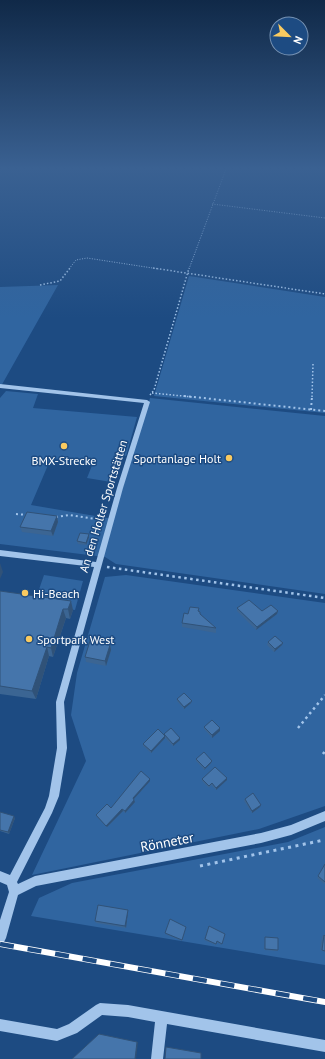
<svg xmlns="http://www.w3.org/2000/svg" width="325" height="1059" font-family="'PT Sans',sans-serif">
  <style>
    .green { fill: #3065a0 }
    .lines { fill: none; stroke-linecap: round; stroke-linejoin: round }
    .path-far4 { stroke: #a2c4ea; stroke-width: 1; stroke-dasharray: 1 1.5; stroke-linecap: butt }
    .path-far3 { stroke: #a2c4ea; stroke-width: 1.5; stroke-dasharray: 1.5 2; stroke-linecap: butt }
    .path-far2 { stroke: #a2c4ea; stroke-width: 2; stroke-dasharray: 2 3; stroke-linecap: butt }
    .path-far1 { stroke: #a2c4ea; stroke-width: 2.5; stroke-dasharray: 2.5 3.5; stroke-linecap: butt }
    .path { stroke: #a2c4ea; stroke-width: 3; stroke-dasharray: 3 4.5; stroke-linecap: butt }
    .minor { fill: #a2c4ea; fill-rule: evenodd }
    .rail-casing { stroke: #fff; stroke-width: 6 }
    .rail { stroke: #1d4b82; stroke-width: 4.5; stroke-dasharray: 14; stroke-linecap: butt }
    .wall { fill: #3b6593 }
    .shaded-wall { fill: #305278 }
    .building { fill: #4575ab; stroke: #305278 }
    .poi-dot { fill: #f9ca60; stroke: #1d4b82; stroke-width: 1.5 }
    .labels { text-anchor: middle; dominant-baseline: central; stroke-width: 3; stroke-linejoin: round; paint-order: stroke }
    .poi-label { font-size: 12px; fill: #fff; stroke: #1d4b82; text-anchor: start }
    .street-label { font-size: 12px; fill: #fff; stroke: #1d4b82 }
    .near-street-label { font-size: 14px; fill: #fff; stroke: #1d4b82 }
  </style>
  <rect width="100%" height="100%" fill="#1d4b82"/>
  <path class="green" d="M189,276L325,297V413L154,396Z
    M58,285L0,388V287Z
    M6,391L38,394L33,408L137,417L126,456L119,455L111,482L87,478L93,463L51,458L31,505L113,519L150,398L325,416V594L116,564L105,557L0,544V398Z
    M44,575L83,581L75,610L34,604Z
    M126,575L325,603V806L259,829L32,875L86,761L71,715L77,673L105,577Z
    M325,827V965L31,916L39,898L72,883L288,842Z"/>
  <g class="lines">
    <path class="path-far4" d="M212,204L325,218
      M69,269L76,260L87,258L159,269
      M189,269L226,169"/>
    <path class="path-far3" d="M153,268L325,294
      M40,285L60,281L70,268
      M152,393L193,397
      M150,395L154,390L189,268
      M312,397L313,364"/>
    <path class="path-far2" d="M184,396L325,411
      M311,410L312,396
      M16,514L28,515
      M56,517L69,515L102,520"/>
    <path class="path-far1" d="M107,567L325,598
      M298,728L325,695
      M323,754L325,751"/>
    <path class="path" d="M200,866L324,840"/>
    <path class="minor" d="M0,384L147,400L150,402L123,488L64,702L67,748L59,796L52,813L17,882L18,884L35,876L261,833L291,825L325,811V821L291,835L261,843L36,886L18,895L6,938L4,942L0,944V920L9,892L7,885L0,882V871L10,875L45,808L49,796L57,748L56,702L94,567L0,556V550L96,562L117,488L144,403L0,388Z
      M100,1003L128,1005L325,1040V1052L167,1024L163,1059H151L155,1022L128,1017L102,1015L77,1033L57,1041L0,1031V1019L57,1029L69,1024L96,1005Z"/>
    <defs>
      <path id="rail" d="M0,944L325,1002"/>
    </defs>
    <use href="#rail" class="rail-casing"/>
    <use href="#rail" class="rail"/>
  </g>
  <path class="wall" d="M57,516L58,522L53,536L22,532L20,527Z
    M89,534V537L86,545L78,544L77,541Z
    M0,591L73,610L70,619L66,618L53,657L49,656L36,699L0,694Z
    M237,608L262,611L277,614L256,630L237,611Z
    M198,612L200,614L216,628V633L182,627V623L188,614Z
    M268,642L282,645L274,652L267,645Z
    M110,645L111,650L106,666L86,662L85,657Z
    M177,699L191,703L184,709L177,701Z
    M204,727L220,728V731L212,738L204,729Z
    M164,734L180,738V740L173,746L165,738L151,753L143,746V744Z
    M196,759L211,763L204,770L196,761Z
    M150,779V781L134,799L135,802L125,813L123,811L107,827L97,817L96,815L111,808Z
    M202,779L227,780L216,790L211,785L209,788L202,781Z
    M245,799L260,807L252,813L244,801Z
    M0,812L15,818L9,834L0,831Z
    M325,864V882L324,884L317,878Z
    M128,912L126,928L96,923L95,921Z
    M209,926L225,934L221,945L217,942L216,945L204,940Z
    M186,927L182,941L165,934V933Z
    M324,935L325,936V952L320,950L322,936Z
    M265,937L278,950L277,951L264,950L265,938Z"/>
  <path class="shaded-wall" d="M57,516L58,522L53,536L51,531Z
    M89,534V537L86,545V543Z
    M0,563L3,572L0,579Z
    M71,601L73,610L70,619L68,609Z
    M63,609L66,618L53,657L51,648Z
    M278,611L277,614L256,630L257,627Z
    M283,643L282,645L274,652L275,649Z
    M110,645L111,650L106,666L105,661Z
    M47,647L49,656L36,699L32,691Z
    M192,701L191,703L184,709V707Z
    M220,728V731L212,738V735Z
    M165,736V738L151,753V751Z
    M180,738V740L173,746V744Z
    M212,761L211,763L204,770L205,768Z
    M227,778V780L216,790V788Z
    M150,779V781L133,800V798Z
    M134,800L135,802L125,813V811Z
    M261,805L260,807L252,813V811Z
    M122,809L123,811L107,827L106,826Z
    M14,816L15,818L9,834L8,832Z
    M128,910V912L126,928L125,926Z
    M137,1042H138L136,1059H135Z"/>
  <path class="building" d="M27,512L57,516L51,531L20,527Z
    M80,533L89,534L86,543L77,541Z
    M0,591L71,601L68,609H63L51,648L47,647L32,691L0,686Z
    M249,600L262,611L271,605L278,611L257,627L237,608Z
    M190,607L199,608L198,611L200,612V614L216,628L182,623L184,613L188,614Z
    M275,636L283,643L275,649L268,642Z
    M90,641L110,645L105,661L85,657Z
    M184,693L192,701L184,707L177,699Z
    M212,720L220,728L212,735L204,727Z
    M171,728L180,738L173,744L164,734Z
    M158,729L165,736L151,751L143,744Z
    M204,752L212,761L205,768L196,759Z
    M215,767L227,778L216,788L212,783L209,786L202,779Z
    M141,771L150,779L133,798L134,800L125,811L122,809L106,826L96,815L107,804L111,808Z
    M253,793L261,805L252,811L245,799Z
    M0,812L14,816L8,832L0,830Z
    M325,864V882L318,876Z
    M98,905L128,910L125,926L95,921Z
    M170,919L186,927L182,940L165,933Z
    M209,926L225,934L222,944L217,941L216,944L205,939Z
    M324,935L325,936V951L322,950Z
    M265,937L278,938V950L265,949Z
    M99,1034L137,1042L135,1059H72Z
    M166,1047L201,1053V1059H165Z"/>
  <linearGradient id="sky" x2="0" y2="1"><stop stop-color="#102948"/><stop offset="0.53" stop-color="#3a6192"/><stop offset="1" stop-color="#3a6192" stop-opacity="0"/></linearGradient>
  <rect width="325" height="318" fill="url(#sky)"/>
  <g class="poi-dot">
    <circle cx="64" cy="446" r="4"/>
    <circle cx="229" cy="458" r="4"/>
    <circle cx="25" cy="593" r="4"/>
    <circle cx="29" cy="639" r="4"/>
  </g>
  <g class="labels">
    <g class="poi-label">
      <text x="221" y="458" text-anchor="end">Sportanlage Holt</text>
      <text x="64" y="460" text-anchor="middle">BMX-Strecke</text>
      <text x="33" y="593">Hi-Beach</text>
      <text x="37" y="639">Sportpark West</text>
    </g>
    <g class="street-label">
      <text transform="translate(103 506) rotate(-73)">An den Holter Sportstätten</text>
    </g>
    <g class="near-street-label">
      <text transform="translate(167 842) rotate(-11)">Rönneter</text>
    </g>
  </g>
  <g transform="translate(289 36) rotate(114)"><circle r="19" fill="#1d4b82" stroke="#7793b4"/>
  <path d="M0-3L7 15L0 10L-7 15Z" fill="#f9ca60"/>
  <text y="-6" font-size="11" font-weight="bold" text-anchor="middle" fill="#ffffff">N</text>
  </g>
</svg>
